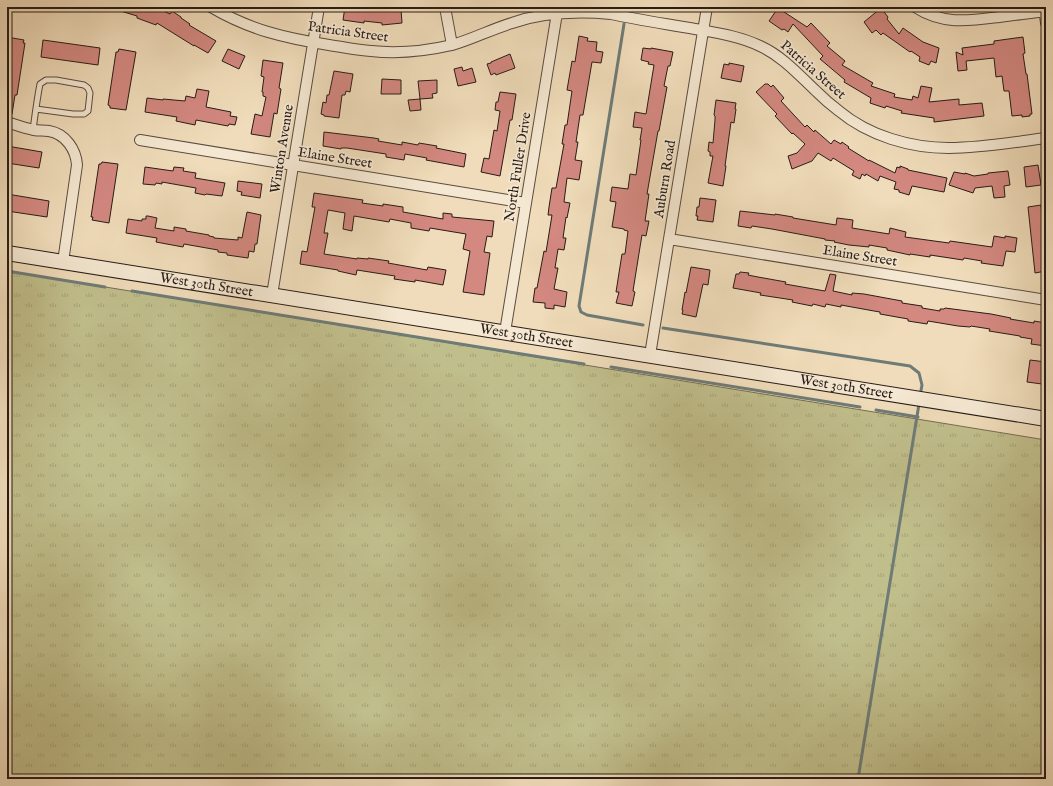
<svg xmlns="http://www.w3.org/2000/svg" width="1053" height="786" font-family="'IM FELL English',serif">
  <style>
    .grass { fill: url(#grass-tufts); stroke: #746d51 }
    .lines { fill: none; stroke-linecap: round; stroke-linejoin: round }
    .stream { stroke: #6e7b77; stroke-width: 3 }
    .building { fill: #d38880; stroke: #281c17 }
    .lane-casing { stroke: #5a4c40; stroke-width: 7 }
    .street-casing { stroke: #5a4c40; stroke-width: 12 }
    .secondary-casing { stroke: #281c17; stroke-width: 16 }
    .lane { stroke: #f5e8d2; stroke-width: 5 }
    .street { stroke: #f5e8d2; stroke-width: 10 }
    .secondary { stroke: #f5e8d2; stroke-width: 14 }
    .labels { text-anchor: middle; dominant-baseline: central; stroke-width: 3.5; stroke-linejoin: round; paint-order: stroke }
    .street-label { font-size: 14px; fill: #281c17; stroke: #f5e8d2 }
  </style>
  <defs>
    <pattern id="grass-tufts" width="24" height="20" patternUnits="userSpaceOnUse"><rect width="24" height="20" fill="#c0be8b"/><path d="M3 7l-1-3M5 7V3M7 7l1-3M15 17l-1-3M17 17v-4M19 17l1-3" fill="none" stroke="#a5a377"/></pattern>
  </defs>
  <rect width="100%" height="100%" fill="#f0dcba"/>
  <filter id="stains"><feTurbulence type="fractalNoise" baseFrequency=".005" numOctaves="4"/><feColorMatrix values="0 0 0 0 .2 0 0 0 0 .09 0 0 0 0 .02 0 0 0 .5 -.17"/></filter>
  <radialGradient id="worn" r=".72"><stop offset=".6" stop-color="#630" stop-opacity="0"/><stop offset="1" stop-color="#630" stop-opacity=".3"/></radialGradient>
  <path class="grass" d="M7,271L1046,440V779H7Z"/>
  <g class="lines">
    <path class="stream" d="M627,8L628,7
      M624,24L579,306L581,312L587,315L643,325
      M7,271L105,287
      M132,291L584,364
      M663,328L910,366L919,373L922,385L920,396
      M611,367L860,407
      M876,410L918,417
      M858,779L919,404"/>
  </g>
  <path class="building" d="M115,7H154L170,14L172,11L181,17V18L190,24L189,25L216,41L208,53L194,45V46L157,23L156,25L137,18V16L114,9Z
    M345,7L376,11L401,9L402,23L382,25V23L364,21V23L343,20Z
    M778,8L807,27L811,23L830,43L827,46L845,61L842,65L873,83L871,86L895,94L894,97L912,100L913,96L918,98L921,86L932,88L929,102L959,99V105L982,103L984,116L934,122V118L901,113L902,111L886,106L885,108L870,103L871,98L844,82L845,80L820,59L823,56L793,24L788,32L784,29L782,30L769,21Z
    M881,8L888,17L887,19L899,34L903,28L923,42L939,48L936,63L931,61L929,65L919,61L920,57L911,51L910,52L883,33L881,35L876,30L872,33L864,22Z
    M579,36L588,38L587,41L597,42L596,51L603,52L601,63L592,62L583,115H580L576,142H578L575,160L582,161L579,180L567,178L564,202L570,203L567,218L566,217L563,238H566L564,250L558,249L555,268H558L554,289L567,292L565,307L554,305V309L545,308V303L533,302L535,288H537L544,251L546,252L552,215H548L549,207L552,188H556L564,144H562L565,125H567L572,91L567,90L572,61L575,62Z
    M7,37L24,40L23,43H25L17,95H15L12,114H7Z
    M1023,37L1025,53L1023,54L1026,74H1027L1032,114H1030V116L1022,117V115L1012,116L1009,91H1004L1002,76L996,77L994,58L966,61L967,70L958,71L956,52L963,55L962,48L994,44V41Z
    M43,40L100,48L98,65L41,57Z
    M643,48L651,49V48L673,52L670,66H668L664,86L667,87L659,131H658L647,194H649L645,221H649L646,236L642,235L640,247L633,291L635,292L632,306L616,303L619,292H616L622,254H625L628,231L624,230V229L612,227L616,202L610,201L612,187L628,189L630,174L636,175L641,140H640L642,128L633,127L635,112L646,114L654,65L648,64L649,62L641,60Z
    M119,49L136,52L126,110L110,108V106L108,105L116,52H118Z
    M228,49L245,56L239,69L222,61Z
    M510,54L515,68L496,75L495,73L491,75L487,64L491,63V62Z
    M263,60L283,63L279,88L281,89L277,114L274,113L270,137L251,134L255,114L262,116L266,97L263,96V92H262L264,77L261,76Z
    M729,63L744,66L741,82L721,78L724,64L729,65Z
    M462,67L463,71L472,68L476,82L458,86L454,69Z
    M334,71L353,74L350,92L346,91L345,95H342L339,118L324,116V115L321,114L323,102L326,103L327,95H329Z
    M382,79L401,80V94H381Z
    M437,80V93L432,94L433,98L420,99L418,81Z
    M765,84H768L771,87L773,85L784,98L781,101L805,127L807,125L814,132L815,130L831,144L834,140L841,144L842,142L849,147L848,148L869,161V160L895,173L897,167L900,168V166L908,169V170L947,178L944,192L912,186L909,195L899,192V190L894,189L896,182L880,176L878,181L866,174L865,176L862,174L860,179L852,175L854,171L833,158L831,161L818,153L812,161L792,169L788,156L797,153L805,144L793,133L792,134L775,116L777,114L756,92Z
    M197,89L209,91L206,107L231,112L230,116L237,117L235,125L229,124L228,126L196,120L195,125L176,121L177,117L145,112L147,98L163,100V99L185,101L186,96L195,98Z
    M500,92L516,94L512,120H510L500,176L481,172L484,158L489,159L494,130L497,131L500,111L495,110L496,102H498Z
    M420,99L421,110L410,111L408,100Z
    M716,100L736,103L735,109H736L734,123L731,122L725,166H726L723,186L708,183L713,156H710V152L708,151L709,142L713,143L715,120V116L714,115Z
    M324,132L374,138L379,139L378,141L402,145V142L418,145L419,143L437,146L436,148L466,154L464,167L426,160L427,158L405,154L404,160L386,157V154L347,148H341V149L323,146Z
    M7,146L42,152L39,168L7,163Z
    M102,162L118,164L109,223L92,220L93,217H91L99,164H101Z
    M1038,165L1041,185L1026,187L1024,167Z
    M145,167L173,171L174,167L184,168L183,171L196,173L195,178L225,183L222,196L206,194L205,195L195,193L196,188L162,182V184L156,183L155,185L143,184Z
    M1008,171L1010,185L1004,186L1005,197L994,198L992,186L975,188L973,193L949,185L954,172L965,174V173L974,176L988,174V173Z
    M238,181L262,184L260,198L241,195L242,192L237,191Z
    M314,193L363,200L362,203L383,206V204L403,207V212L443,219V213L452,214V217L494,221L492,237L487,236L484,252L490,253L484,295L463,292L470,251L463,249L466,234L430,228L429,231L411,228V223L390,219L389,222L354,216L352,231L343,229L345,213L328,210L324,233H328L324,254L357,259V258L368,259V258L389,261L388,263L427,270L428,267L446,270L443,285L415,280V282L394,279L395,276L357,270L356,275L338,271V270L300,264L302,251L307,252L315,207H312Z
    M7,194L49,201L47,217L7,211Z
    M700,198L716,200L713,222L697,220L698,216H696L697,207H699Z
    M1041,205L1042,214H1044V219H1046V271L1035,273L1028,207Z
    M740,211L775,215V214L793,217V218L836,225L837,218L853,220L852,228L889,234L890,228L906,232L905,237L949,243L950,241L992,247L994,236L1005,238V236L1017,238L1015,252L1006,251L1003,266L981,263L982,261L964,258L963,260L930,255V257L910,254V255L887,250V248L869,245V247L849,245L834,242L835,241L825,240V239L772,229L752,226L751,228L738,226Z
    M247,212L261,215L257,244H255L254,252L249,251L248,258L227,255V253L218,252V250L184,244L183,247L156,242L157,238L126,233L128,219L142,221V219H146V216H148L157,218L155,228L174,231V227L186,229V231L209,235V236L214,237V238L238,240V237L242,238Z
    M691,267L710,270L708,285L703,284L696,317L682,314L683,310H682L685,292L686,293Z
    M740,272L749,273L748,275L758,277L786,282L785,284L825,291L830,274L836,275L833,291L852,295V293L864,294L902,301V303L922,306V308L940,311V309H944L945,308L991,314L1011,318L1010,319L1034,323V321L1046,323V346L1031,344L1032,339L1020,337V336L989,331L990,329L971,326L970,327L958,326L928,321L927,324L908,321V319L880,314V312L874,311L841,305V307L826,304L825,307L813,304L812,306L792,302L793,300L760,295L761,293L733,288L736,274H739Z
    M1030,360L1046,362V375H1044L1042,384L1027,382Z"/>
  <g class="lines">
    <defs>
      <path id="lane" d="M33,130C35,115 37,99 40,84L46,80H56L84,85L88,88L90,93L88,111L84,114H73L36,109"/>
      <path id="street" d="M211,7C250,30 285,38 329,45C343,47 357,50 371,51C398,54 426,51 452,45C473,39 492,29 512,23C544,12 578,11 611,14C639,20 667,24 695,29C717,33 739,36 760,46C782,56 798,74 816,91C823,98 831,105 839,111C869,136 911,148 949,148C982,148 1014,142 1046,138
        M445,7L452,45
        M915,7C943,25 968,21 999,17C1015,15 1030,13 1046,11
        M1044,7L1046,23
        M7,122C16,125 24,128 34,130C39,131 44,130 49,131C66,134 76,150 77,165L63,262
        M140,140L293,165L526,203
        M669,239L1046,300
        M272,295L319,7
        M505,332L558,7
        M650,355L707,7"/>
      <g id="secondary">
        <path id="s1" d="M7,253L1046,419"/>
      </g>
    </defs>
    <use href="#lane" class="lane-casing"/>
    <use href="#street" class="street-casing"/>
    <use href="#secondary" class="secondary-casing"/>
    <use href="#lane" class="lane"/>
    <use href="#street" class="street"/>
    <use href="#secondary" class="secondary"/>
  </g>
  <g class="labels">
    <g class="street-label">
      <text transform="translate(348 32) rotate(8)">Patricia Street</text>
      <text transform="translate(813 70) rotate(41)">Patricia Street</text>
      <text transform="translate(282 149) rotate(-81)">Winton Avenue</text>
      <text transform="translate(335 158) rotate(9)">Elaine Street</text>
      <text transform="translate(518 167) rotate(-81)">North Fuller Drive</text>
      <text transform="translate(665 179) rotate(-81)">Auburn Road</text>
      <text transform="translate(860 256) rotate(9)">Elaine Street</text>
      <text stroke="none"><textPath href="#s1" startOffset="202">West 30th Street</textPath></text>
      <text stroke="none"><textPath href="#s1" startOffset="526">West 30th Street</textPath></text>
      <text stroke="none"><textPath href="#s1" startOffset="850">West 30th Street</textPath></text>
    </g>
  </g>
  <rect width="1053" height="786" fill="none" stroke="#f0dcba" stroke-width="24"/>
  <rect x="8" y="8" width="1037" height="770" fill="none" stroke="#281c17" stroke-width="2"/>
  <rect x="12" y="12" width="1029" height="762" fill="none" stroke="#281c17"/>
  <rect width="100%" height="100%" filter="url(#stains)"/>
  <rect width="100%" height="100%" fill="url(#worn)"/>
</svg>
